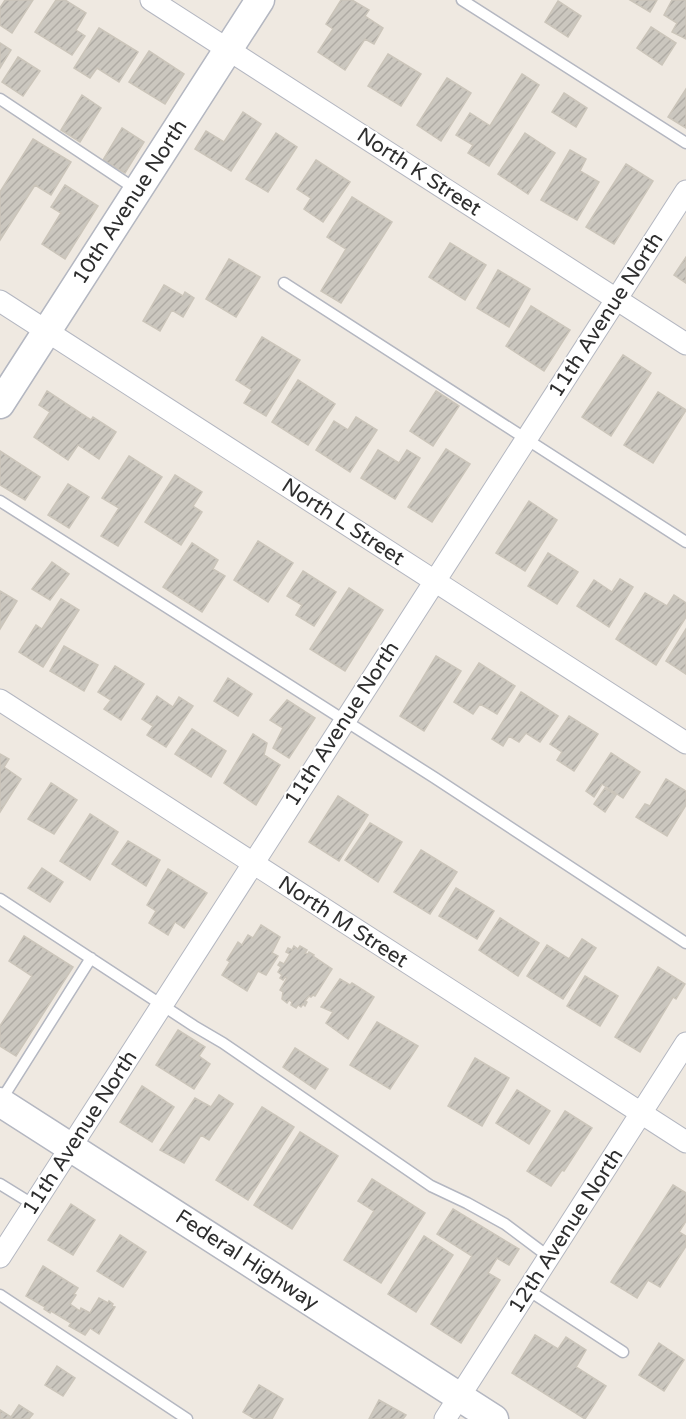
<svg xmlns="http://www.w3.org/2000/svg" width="686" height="1419" font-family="'Varela Round',sans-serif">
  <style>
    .building { fill: url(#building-hatch); stroke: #cbc5ba; stroke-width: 1.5 }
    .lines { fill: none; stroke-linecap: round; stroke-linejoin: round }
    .lane-casing { stroke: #b4b7c1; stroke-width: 13 }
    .street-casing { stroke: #b4b7c1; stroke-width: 23 }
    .secondary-casing { stroke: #b4b7c1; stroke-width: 31 }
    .lane { stroke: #fff; stroke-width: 10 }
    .street { stroke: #fff; stroke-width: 21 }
    .secondary { stroke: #fff; stroke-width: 28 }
    .labels { text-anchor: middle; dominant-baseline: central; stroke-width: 4.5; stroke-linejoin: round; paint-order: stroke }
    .street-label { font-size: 21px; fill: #2e2e2e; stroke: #fff }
  </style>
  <defs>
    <pattern id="building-hatch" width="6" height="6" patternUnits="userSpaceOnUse" patternTransform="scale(1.5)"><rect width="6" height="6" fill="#cbc7bf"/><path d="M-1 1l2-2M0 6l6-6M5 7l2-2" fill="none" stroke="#afaba4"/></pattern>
  </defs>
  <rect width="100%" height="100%" fill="#efe9e1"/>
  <path class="building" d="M5,0H33L12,33L0,25V8Z
    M56,0H65L86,13L76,30L85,36L72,55L35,32Z
    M341,0H352L369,10L365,16L383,28L374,44L365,39L345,70L318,52L333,29L326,24Z
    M630,0H657L650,12Z
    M672,0H686V39L672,32L677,23L664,15Z
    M558,1L581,16L568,37L545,22Z
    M651,27L676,43L662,65L637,48Z
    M99,28L138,52L119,82L97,68L90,78L74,68Z
    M0,43L11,50L0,68Z
    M149,51L184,74L165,104L129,82Z
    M388,54L421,74L401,106L368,86Z
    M18,57L40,71L23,96L2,82Z
    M522,74L539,85L489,166L468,153L473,145L456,135L470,113L490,126Z
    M447,78L471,93L441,141L417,125Z
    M686,89V128L668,117Z
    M564,93L587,108L576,127L552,112Z
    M82,95L101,108L80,142L61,130Z
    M243,112L261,124L231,171L195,149L206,131L224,142Z
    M122,128L144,142L125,173L103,160Z
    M276,133L297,147L268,192L246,179Z
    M525,133L555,153L528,194L498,174Z
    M33,139L71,162L51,195L35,185L0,240V192Z
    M570,150L586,159L580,171L599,182L577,220L541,200Z
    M316,160L350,182L323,222L304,209L311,198L297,189Z
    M626,164L653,181L614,244L586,227Z
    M65,185L98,206L65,259L42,244L61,213L51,207Z
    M352,197L392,222L341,303L321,291L346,249L327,237Z
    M450,243L486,265L465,300L429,277Z
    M686,257V283L674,275Z
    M229,259L260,277L236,317L206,299Z
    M498,270L530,289L509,327L477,308Z
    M164,285L183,296L185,292L194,298L183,317L172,310L160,331L143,321Z
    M531,306L570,330L544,371L506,346Z
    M262,337L300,360L266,416L244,403L252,390L236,380Z
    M623,355L651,373L611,436L582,417Z
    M298,380L335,404L308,445L272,422Z
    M47,391L91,420L93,417L116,432L99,459L78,445L68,460L34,437L50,412L39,405Z
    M436,391L459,406L433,446L410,431Z
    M658,392L686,410L653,463L624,445Z
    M356,417L377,430L350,472L316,450L334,421L348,430Z
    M446,449L470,464L432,522L408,507Z
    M378,450L399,463L407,450L420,458L395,499L361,478Z
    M0,451L40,477L25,500L0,485Z
    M129,456L162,477L118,546L101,536L119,508L102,498Z
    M175,475L202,492L193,506L202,512L181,545L145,522Z
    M68,484L89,497L69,528L48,515Z
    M529,501L557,520L525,571L496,553Z
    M258,541L293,563L268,602L234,580Z
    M192,543L218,560L213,569L225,576L202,612L163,587Z
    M548,553L578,572L557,604L528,586Z
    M52,562L69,574L50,600L32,589Z
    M303,571L336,592L314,626L296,615L302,605L287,596Z
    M620,579L633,587L609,627L577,606L594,580L612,592Z
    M349,588L383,610L345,671L310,649Z
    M0,591L17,601L0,629Z
    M645,593L667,606L674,595L686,603V617L656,665L616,639Z
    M61,599L79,610L43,667L19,652L36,625L42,629Z
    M686,629V674L666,661Z
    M64,646L98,665L84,691L50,671Z
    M436,656L461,671L424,731L400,716Z
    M479,663L515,686L497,714L480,704L473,714L454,702Z
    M115,666L144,684L121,720L104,709L111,700L98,692Z
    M228,678L252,694L238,716L214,701Z
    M521,692L558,716L540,742L526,733L519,742L509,736L503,746L492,739Z
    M157,696L173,707L179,697L193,706L166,747L147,735L153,726L142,719Z
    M287,700L315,718L289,758L273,748L283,728L270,720Z
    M569,716L598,734L574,771L557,760L562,752L550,744Z
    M192,729L226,751L211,777L175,754Z
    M253,734L267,743L264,755L280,765L256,805L224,783Z
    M611,753L640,772L623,798L602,784L594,797L586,791Z
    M0,754L9,759L4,767L21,779L0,812Z
    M666,779L686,791V805L667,836L636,817L645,804L650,806Z
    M51,783L77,800L54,834L28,819Z
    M605,788L616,795L605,812L594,804Z
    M338,796L368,815L339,861L309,842Z
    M90,814L118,832L90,880L60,861Z
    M370,823L402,842L378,882L345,860Z
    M128,841L160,860L146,886L112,864Z
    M421,850L457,872L430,914L394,892Z
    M42,868L63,882L50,902L28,888Z
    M168,869L207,893L184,928L175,922L168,935L149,923L156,911L147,905Z
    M456,888L494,911L477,939L439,916Z
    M500,918L539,943L518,976L479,950Z
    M261,925L280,937L272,953L278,956L266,975L258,971L247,991L222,975L230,962L227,960L238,942L242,945L248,935L253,938Z
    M24,936L73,967L16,1056L0,1046V1026L32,976L9,961Z
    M582,939L596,948L563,999L527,976L547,945L569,959Z
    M294,946L298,949L300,946L307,950L305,953L308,954L309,952L314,955L313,956L332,969L315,996L313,995L311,997L309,996L305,1001L307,1002L305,1006L303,1004L301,1007L298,1005L296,1008L291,1005L292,1002L289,1000L287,1003L282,999L283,992L280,990L287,978L285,977L283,980L280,978L282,975L278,972L281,967L278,965L280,962L284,964L290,954L286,952L288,948L292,950Z
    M658,967L685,984L676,999L673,997L640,1052L615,1037Z
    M585,976L618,996L600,1026L567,1006Z
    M340,979L350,985L352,983L374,997L348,1039L326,1023L333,1012L321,1007Z
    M377,1022L418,1046L390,1089L350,1065Z
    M178,1030L205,1047L199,1056L210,1064L194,1089L156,1065Z
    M295,1048L328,1069L315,1089L283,1067Z
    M475,1058L509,1078L482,1126L448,1106Z
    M142,1086L174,1107L152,1142L120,1122Z
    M517,1090L550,1111L529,1144L496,1123Z
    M219,1095L233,1104L209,1140L201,1135L184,1163L160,1150L195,1098L211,1107Z
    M262,1107L294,1127L248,1200L216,1180Z
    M565,1111L592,1128L564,1171L562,1170L551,1186L527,1171Z
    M300,1132L338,1156L292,1229L254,1205Z
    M372,1179L425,1213L381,1283L344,1260L374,1211L358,1201Z
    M673,1185L686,1193V1221L679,1232L686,1236V1246L660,1287L648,1280L637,1298L611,1282Z
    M71,1204L95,1220L73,1255L48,1240Z
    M453,1209L519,1249L509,1265L497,1258L488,1273L500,1280L461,1343L431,1324L472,1256L437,1234Z
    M120,1235L146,1252L123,1287L97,1271Z
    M424,1236L453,1255L416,1312L388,1294Z
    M43,1266L78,1288L74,1294L76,1295L70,1304L80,1311L81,1308L90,1313L99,1298L108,1303L109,1301L113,1304L112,1306L115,1307L99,1334L90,1328L85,1335L69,1326L71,1323L51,1311L50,1313L44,1309L45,1307L26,1296Z
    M535,1335L558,1349L566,1337L586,1350L576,1367L606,1386L585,1419L512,1373Z
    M659,1343L684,1360L664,1391L639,1375Z
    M57,1366L75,1378L63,1396L45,1385Z
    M259,1385L283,1399L272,1419H255L243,1412Z
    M379,1400L406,1415L403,1419H369Z
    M19,1405L33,1414L29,1419H0V1410L11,1417Z"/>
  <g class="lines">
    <defs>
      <path id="lane" d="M462,0L686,143
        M0,99L137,190
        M284,283L686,542
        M0,501L435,778L686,943
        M0,899L194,1026L223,1043L431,1186L467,1203L505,1224L549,1257
        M0,1102L91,958
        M0,1184L34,1205
        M528,1290L623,1352
        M0,1295L187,1419"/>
      <path id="street" d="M151,0L686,344
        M0,301L686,743
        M0,700L686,1142
        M0,1257L686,191
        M445,1419L686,1043"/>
      <path id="secondary" d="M0,404L260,0
        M0,1102L494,1419"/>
    </defs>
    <use href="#lane" class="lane-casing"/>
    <use href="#street" class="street-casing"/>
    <use href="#secondary" class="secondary-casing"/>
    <use href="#lane" class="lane"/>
    <use href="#street" class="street"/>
    <use href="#secondary" class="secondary"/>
  </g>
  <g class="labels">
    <g class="street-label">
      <text transform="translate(419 172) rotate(33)">North K Street</text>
      <text transform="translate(130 202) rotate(-57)">10th Avenue North</text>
      <text transform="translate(606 315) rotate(-57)">11th Avenue North</text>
      <text transform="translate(343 522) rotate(33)">North L Street</text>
      <text transform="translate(342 724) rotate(-57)">11th Avenue North</text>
      <text transform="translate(343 922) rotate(33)">North M Street</text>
      <text transform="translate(80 1133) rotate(-57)">11th Avenue North</text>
      <text transform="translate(566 1231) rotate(-57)">12th Avenue North</text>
      <text transform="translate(247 1260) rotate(33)">Federal Highway</text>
    </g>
  </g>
</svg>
